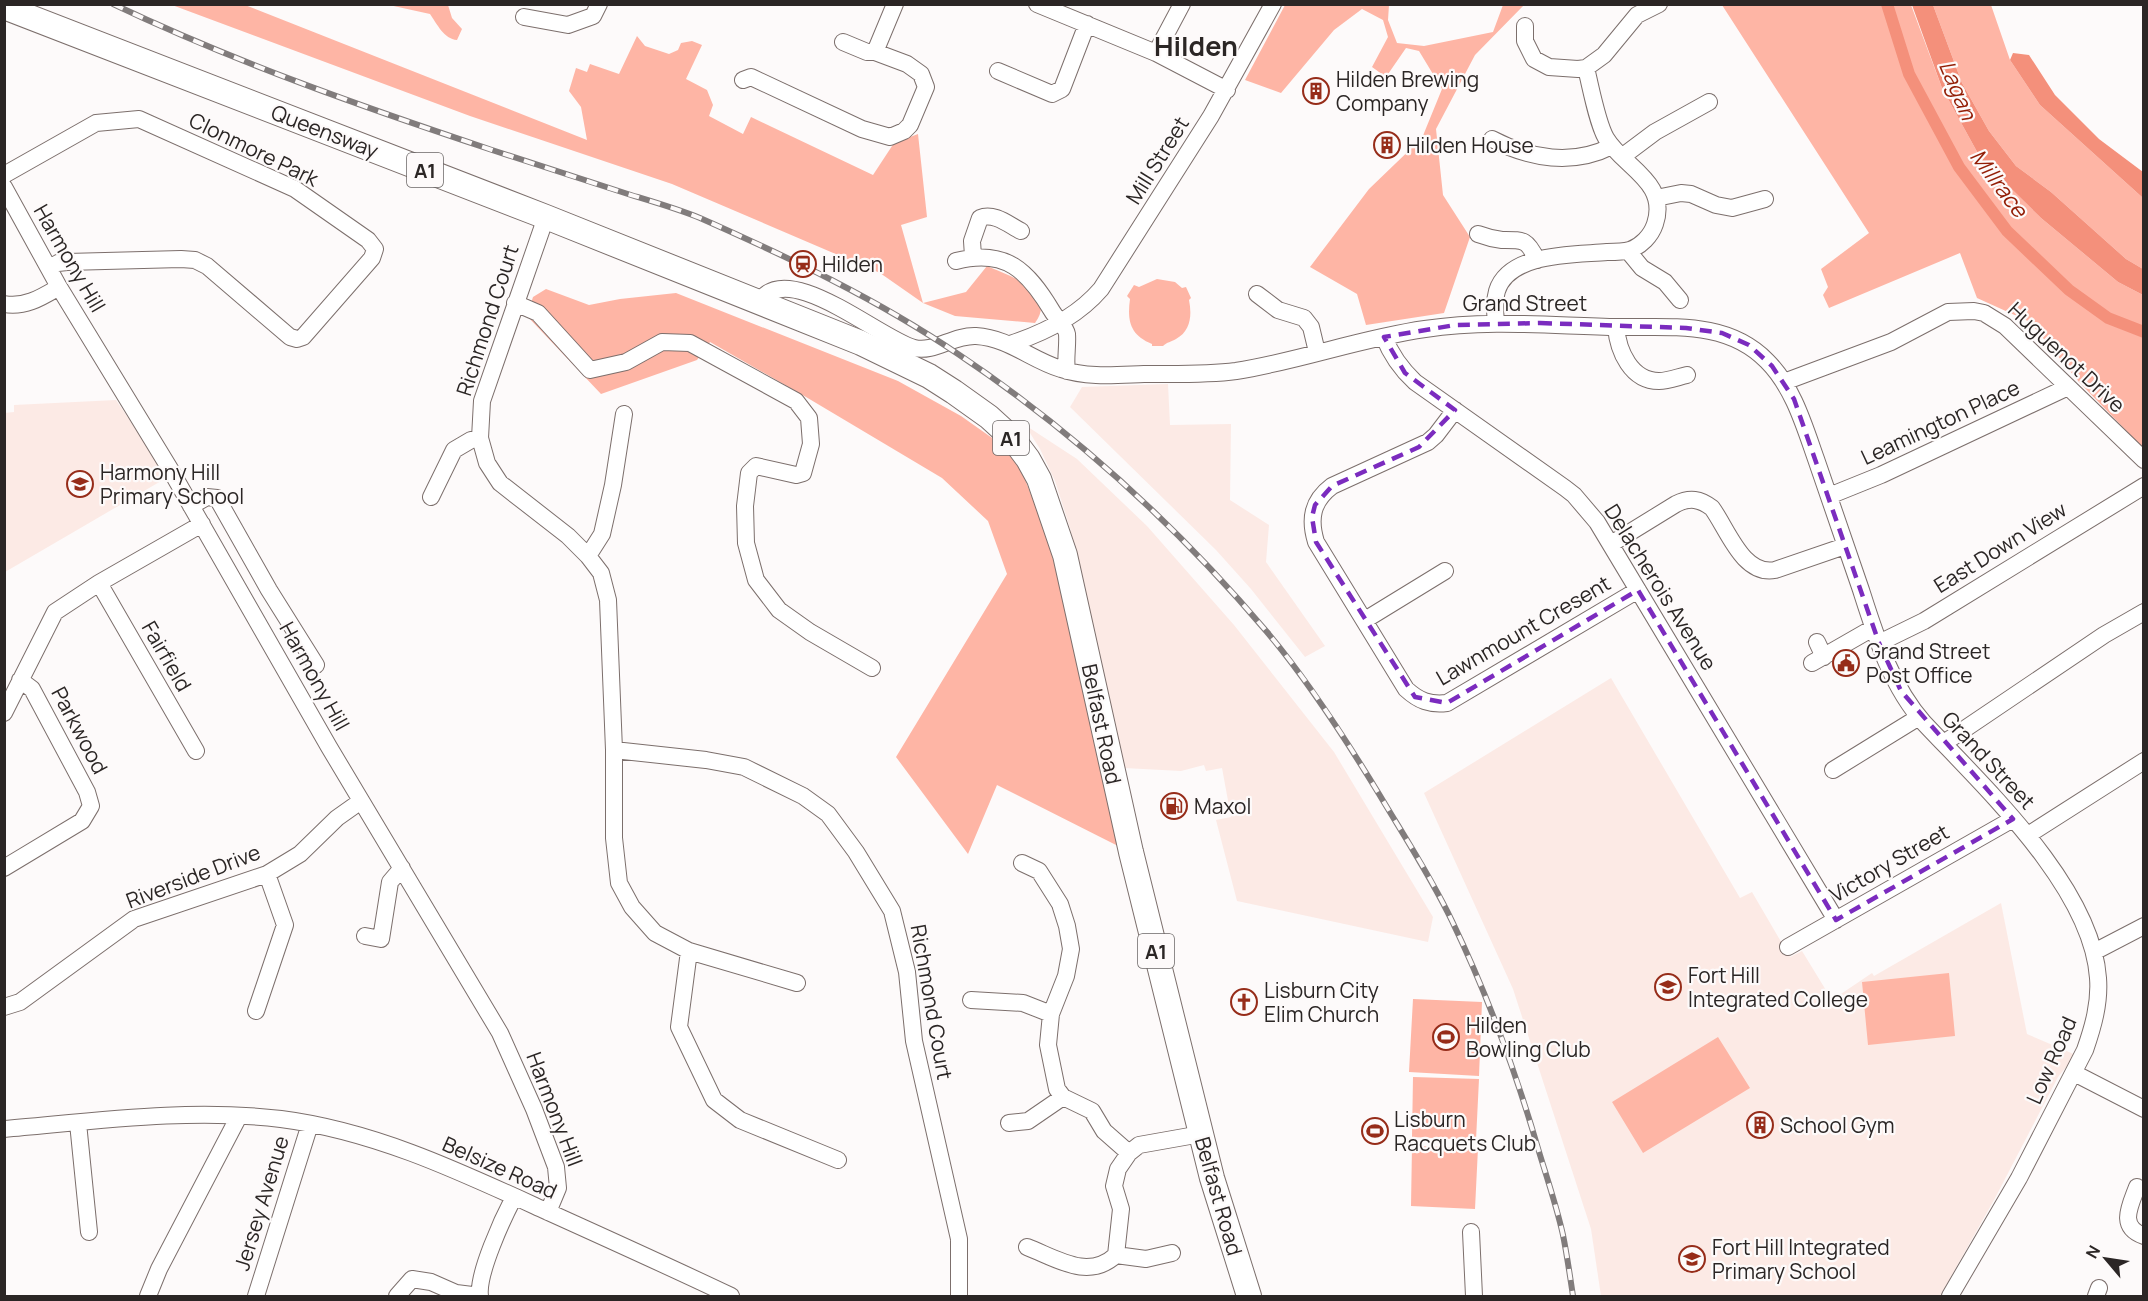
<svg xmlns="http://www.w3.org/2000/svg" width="2148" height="1301" font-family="Manrope,sans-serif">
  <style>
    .built { fill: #fceae5 }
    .green { fill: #feb5a5 }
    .water { fill: #f4907b }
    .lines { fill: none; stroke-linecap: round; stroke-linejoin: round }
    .canal { stroke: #f4907b; stroke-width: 12 }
    .minor-casing { stroke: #7c6f6c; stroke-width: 18 }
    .highway-casing { stroke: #7c6f6c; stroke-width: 26 }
    .minor { stroke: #fff; stroke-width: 16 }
    .highway { stroke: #fff; stroke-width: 24 }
    .rail-casing { stroke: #817c7c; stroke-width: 6 }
    .rail { stroke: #fdfafa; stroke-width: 4; stroke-dasharray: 11; stroke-linecap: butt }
    .marked { fill: none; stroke: #7b2cbf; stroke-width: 4.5; stroke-dasharray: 12 8; stroke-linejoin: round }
    .labels { text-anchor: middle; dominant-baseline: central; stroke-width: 4.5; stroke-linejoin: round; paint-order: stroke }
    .shield { fill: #fdfafa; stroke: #6a6665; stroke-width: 1.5 }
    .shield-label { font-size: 20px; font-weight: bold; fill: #2b2625 }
    .poi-label { font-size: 21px; fill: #2b2625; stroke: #fdfafa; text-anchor: start }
    .street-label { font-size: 21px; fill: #2b2625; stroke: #fdfafa }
    .water-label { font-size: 22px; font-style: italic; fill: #931e06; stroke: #fdfafa }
    .district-label { font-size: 27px; font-weight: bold; fill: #2b2625; stroke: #fdfafa }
  </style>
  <rect width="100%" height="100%" fill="#fdfafa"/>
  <path class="built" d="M1168,384L1170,425L1231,424L1230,500L1269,525L1266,562L1325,646L1305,657L1251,589L1216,550L1070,407L1082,387Z
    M116,400L168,477L5,572L4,413L14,412V405Z
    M1025,425L1077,459L1147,526L1234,625L1334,752L1433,917L1428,942L1237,901L1216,820L1231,817L1222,768L1206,771L1204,765L1181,771L1124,768L1070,528L1055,481L1040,449Z
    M1611,678L1740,898L1752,892L1790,957L1802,951L1832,1000L1872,973L1874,976L2001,903L2027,1034L2076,1055L2058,1077L1994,1200L1940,1296H1601L1591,1229L1513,989L1424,793Z"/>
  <path class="green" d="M172,5H245L587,140L581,107L569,91L576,68L587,72L590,64L619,74L637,36L645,46L669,54L678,50L681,43L692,41L702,45L686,79L707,90L713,105L709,116L743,134L751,117L873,175L894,143L918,134L927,217L901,225L923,303L966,292L987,266C1010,276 1058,291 1035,323L955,316L923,303L880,273L672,184L470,116Z
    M389,5H448L452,18L462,29L457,40C444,39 437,24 430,14Z
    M1285,5H1389L1388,20L1397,43L1424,46L1493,32L1503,5H1524L1475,55L1436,129L1443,195L1470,237L1444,313L1366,325L1357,294L1310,267L1369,189L1422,138L1442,89L1419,51L1406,48L1386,77L1372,67L1388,37L1383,20L1362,9L1334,30L1281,93L1245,80Z
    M1722,5H1911L1942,88L1981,159L2041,218L2118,282L2143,295V448L2079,382L2030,322L1977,298L1960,253L1829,308L1823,295L1828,287L1821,269L1869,233Z
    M1933,5H1991L2010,60L2040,105L2143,198V269L2126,259L2051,192L2016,166L1989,131L1962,83Z
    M1157,279L1175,282L1182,288L1186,287L1191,298L1189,300C1192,315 1191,331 1176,339C1171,342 1167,342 1163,346H1152V344C1130,335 1127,321 1130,299L1127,296L1134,285L1139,287Z
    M546,289L589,305L620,299L676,293L898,381L961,416L995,440L1018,462L1046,532L1065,606L1120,847L997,785L968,854L896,757L1007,574L988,521L942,478L806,397L710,342L697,360L601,394L527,316L533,297Z
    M1949,973L1955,1036L1868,1045L1862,982Z
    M1413,999L1482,1002L1479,1076L1409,1072Z
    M1718,1037L1750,1088L1643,1153L1612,1102Z
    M1413,1077L1479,1079L1476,1140L1412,1137Z
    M1412,1146L1478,1148L1475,1209L1411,1206Z"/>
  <path class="water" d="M1912,5H1933L1962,83L1989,131L2016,166L2051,192L2126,259L2143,269V295L2118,282L2041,218L1981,159L1942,88Z
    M2013,53L2029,55L2055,95L2099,139L2143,172V198L2040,105L2010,60Z"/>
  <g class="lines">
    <path class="canal" d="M1887,4L1909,74L1959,167L2007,231L2069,290L2108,318L2144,332"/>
    <defs>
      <path id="minor" d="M1037,4L1156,53L1227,90
        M524,17L568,25L593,16L599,4
        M1525,26V41L1534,59L1549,67L1578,69L1586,68L1604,55L1637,15L1659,4
        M875,52L895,4
        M1156,53L1182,4
        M998,71L1052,94L1062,89L1087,24
        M743,80L751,77L862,129L890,137L904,131L910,125L926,87L921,74L907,64L875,52H867L843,42
        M1492,139C1530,159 1573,166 1612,146
        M1623,156L1655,132L1709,102
        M4,175L96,123L139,119L295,189L368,240L375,249L372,258L303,337L297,339L290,337L207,266L195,260L181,259L67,262L58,263L49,268
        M4,187L59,287L170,469L329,747L500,1033L534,1109L556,1167L558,1188L548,1212
        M1656,198L1681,193L1691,194L1716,205L1732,208L1765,199
        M546,217L482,401L480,438L487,463L500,483L568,536L588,556L601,573L608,600L614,750V838L619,883L632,907L655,933L689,951L797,983
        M1478,234C1486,237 1494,239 1502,240C1524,240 1527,239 1537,260
        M1628,251L1642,268L1665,282L1680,300
        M973,256L972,241L980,218C994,212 1009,225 1021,231
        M956,261C1006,248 1028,271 1052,311C1056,318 1066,327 1067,334C1068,346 1065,359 1067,371
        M1257,294L1278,310L1304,318L1311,327L1317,352
        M515,303L538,313L590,370L626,362L662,342L690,343L796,401L809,418L811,444L803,473L796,475L756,466L749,473L745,506L746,543L756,580L779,610L810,632L872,668
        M759,303C785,256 880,339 914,348C934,353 953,335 976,336C1009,338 1031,360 1061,369C1088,378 1116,375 1144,374C1174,374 1206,375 1236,371C1300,361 1361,338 1425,329C1490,319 1554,326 1619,327C1671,328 1727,320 1767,361C1793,387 1804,425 1816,459C1831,503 1846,547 1861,590C1876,637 1891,686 1924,723C1984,787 2092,887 2098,978C2100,1003 2093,1027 2085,1050L2019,1178L1950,1296
        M4,304C25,308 42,297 59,287
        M1496,323C1495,312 1494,301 1497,291C1509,252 1576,255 1607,252C1615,252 1623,252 1630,250C1641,246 1651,236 1655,224C1669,182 1623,167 1606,138C1597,122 1591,88 1586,68
        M1616,327C1618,351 1631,381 1659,381C1668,381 1678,377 1687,375
        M1384,337C1391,355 1400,368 1415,382L1565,488L1574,495L1597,522L1836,920
        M1010,344C1044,333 1077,317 1101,289L1211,116L1273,4
        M1784,382L1891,342L1948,312L1974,311L1984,313L2005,326L2144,460
        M1455,410L1436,435L1428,442L1332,486C1312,501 1309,519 1316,542L1406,689C1419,701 1430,705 1447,703L1638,590
        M1829,496L1881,475L2068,387
        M431,497L454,450L471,440L480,438
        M191,506L207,497L217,498L269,590L316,665
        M1611,544L1676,504C1690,497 1700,499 1712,508C1728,530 1743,576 1775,570L1845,546
        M588,556L602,534L613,485L624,414
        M99,583L196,751
        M1365,620L1445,571
        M1817,642L1824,657
        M1879,643L1924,621L2144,486
        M1812,663L1873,628
        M4,713L55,612L99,583L202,524
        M1944,743L2104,635L2144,612
        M614,750L706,760L744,767L803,796L828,814L856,852L892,911L907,972L914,1041L959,1239V1296
        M1833,770L1919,717
        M2028,835L2144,761
        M1022,863L1039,871L1060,904L1067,926L1071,949L1066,976L1051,1014L1048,1045L1057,1089L1063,1097L1092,1111L1104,1131L1129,1153
        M4,868L82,821L91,806L87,792L32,689L20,680
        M365,936L381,939L390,882L402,868
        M1788,947L2013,819
        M689,951L679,1027L714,1100L740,1120L838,1160
        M2094,952L2144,926
        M971,1000L1023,1003L1051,1014
        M4,1007L20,1002L134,919L267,874L300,854L337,818L361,801
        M256,1011L285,925L267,874
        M2074,1073L2144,1109
        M78,1123L89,1232
        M1009,1123L1028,1121L1063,1097
        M4,1129C96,1121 189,1108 281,1119C375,1131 461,1172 546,1211C608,1239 670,1267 731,1296
        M2137,1187C2130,1206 2118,1227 2144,1236
        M1471,1232L1474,1296
        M1027,1247C1056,1258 1088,1281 1116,1255L1121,1209L1114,1186L1118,1169L1129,1153L1139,1145L1201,1134
        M1116,1255L1146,1259L1172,1253
        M148,1296L159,1269L239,1116
        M256,1296L310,1124
        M397,1296L412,1279L431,1282L456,1293L480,1296
        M480,1296C477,1274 503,1218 514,1197
        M2096,1296L2099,1288"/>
      <path id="highway" d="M4,7L546,217L861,343L929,376L954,392L989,417L1013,439L1028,459L1039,479L1065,555L1131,852L1212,1178L1249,1296"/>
    </defs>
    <use href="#minor" class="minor-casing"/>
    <use href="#highway" class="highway-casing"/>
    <use href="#minor" class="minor"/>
    <use href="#highway" class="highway"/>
    <defs>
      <path id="rail" d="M113,4C235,62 363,107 492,150C538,165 584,180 631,195C654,202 678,209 700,218C788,257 877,299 958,354C1073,431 1177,526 1267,632C1309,682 1345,738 1379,794C1404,836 1431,877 1452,921C1488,996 1517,1075 1540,1155C1548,1181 1557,1208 1563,1235C1567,1255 1570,1276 1573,1296"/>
    </defs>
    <use href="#rail" class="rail-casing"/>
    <use href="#rail" class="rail"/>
  </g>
  <path class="marked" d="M1540,323L1686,328L1722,333L1749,345L1772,366L1794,399L1879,643L1901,691L2013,819L1836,920L1638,590L1447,703L1415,697L1316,542L1312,517L1315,505L1332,486L1419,447L1455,410L1405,373L1384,337L1455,325Z"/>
  <defs>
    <symbol id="building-ring" viewBox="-11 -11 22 22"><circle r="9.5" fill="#fdfafa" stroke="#962c19" stroke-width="1.5"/><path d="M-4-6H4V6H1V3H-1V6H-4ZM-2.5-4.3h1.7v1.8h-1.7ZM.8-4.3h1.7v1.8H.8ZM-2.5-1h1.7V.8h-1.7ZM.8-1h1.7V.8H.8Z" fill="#962c19"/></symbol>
    <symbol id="station-ring" viewBox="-11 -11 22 22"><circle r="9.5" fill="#fdfafa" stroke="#962c19" stroke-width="1.5"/><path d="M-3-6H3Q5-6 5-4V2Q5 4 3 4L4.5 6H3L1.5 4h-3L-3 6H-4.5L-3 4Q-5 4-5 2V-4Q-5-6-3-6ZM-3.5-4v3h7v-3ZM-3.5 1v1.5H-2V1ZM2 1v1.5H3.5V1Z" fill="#962c19"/></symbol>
    <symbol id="school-ring" viewBox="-11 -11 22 22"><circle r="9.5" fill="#fdfafa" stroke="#962c19" stroke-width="1.5"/><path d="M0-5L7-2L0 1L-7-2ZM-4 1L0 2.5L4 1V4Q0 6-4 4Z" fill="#962c19"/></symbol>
    <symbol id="civic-ring" viewBox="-11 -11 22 22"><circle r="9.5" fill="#fdfafa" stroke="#962c19" stroke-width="1.5"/><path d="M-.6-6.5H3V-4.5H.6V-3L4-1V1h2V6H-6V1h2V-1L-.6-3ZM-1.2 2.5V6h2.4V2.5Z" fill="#962c19"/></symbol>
    <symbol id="fuel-ring" viewBox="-11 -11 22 22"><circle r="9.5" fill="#fdfafa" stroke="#962c19" stroke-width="1.5"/><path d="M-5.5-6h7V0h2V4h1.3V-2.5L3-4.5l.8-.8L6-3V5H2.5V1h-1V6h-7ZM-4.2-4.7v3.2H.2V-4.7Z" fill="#962c19"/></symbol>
    <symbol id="church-ring" viewBox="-11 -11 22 22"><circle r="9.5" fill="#fdfafa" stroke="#962c19" stroke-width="1.5"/><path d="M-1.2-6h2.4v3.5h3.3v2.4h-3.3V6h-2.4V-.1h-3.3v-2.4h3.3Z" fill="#962c19"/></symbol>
    <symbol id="stadium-ring" viewBox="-11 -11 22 22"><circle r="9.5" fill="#fdfafa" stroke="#962c19" stroke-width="1.5"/><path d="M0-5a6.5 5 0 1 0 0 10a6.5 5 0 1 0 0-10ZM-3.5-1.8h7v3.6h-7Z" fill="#962c19"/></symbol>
  </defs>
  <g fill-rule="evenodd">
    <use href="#building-ring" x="1301" y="76" width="30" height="30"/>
    <use href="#building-ring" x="1372" y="130" width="30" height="30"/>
    <use href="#station-ring" x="788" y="249" width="30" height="30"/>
    <use href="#school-ring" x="65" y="469" width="30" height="30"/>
    <use href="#civic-ring" x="1831" y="648" width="30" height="30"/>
    <use href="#fuel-ring" x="1159" y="791" width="30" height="30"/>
    <use href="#school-ring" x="1653" y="972" width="30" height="30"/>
    <use href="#church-ring" x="1229" y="987" width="30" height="30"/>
    <use href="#stadium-ring" x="1431" y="1022" width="30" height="30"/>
    <use href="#building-ring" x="1745" y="1110" width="30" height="30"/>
    <use href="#stadium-ring" x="1360" y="1116" width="30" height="30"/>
    <use href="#school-ring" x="1677" y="1244" width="30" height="30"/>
  </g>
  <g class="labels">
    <g class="shield">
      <rect x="407" y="153" width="36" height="34" rx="4.5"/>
      <rect x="993" y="421" width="36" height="34" rx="4.5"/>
      <rect x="1138" y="934" width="36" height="34" rx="4.5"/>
    </g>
    <g class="shield-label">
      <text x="425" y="170">A1</text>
      <text x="1011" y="438">A1</text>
      <text x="1156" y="951">A1</text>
    </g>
    <g class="poi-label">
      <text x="1336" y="79">Hilden Brewing<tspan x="1336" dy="24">Company</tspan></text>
      <text x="1406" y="145">Hilden House</text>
      <text x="822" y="264">Hilden</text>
      <text x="100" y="472">Harmony Hill<tspan x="100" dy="24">Primary School</tspan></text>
      <text x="1866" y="651">Grand Street<tspan x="1866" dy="24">Post Office</tspan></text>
      <text x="1194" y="806">Maxol</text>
      <text x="1688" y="975">Fort Hill<tspan x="1688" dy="24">Integrated College</tspan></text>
      <text x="1264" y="990">Lisburn City<tspan x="1264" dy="24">Elim Church</tspan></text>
      <text x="1466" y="1025">Hilden<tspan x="1466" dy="24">Bowling Club</tspan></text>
      <text x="1394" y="1119">Lisburn<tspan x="1394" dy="24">Racquets Club</tspan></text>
      <text x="1780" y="1125">School Gym</text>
      <text x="1712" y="1247">Fort Hill Integrated<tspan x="1712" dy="24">Primary School</tspan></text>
    </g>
    <g class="street-label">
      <text transform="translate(325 131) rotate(21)">Queensway</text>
      <text transform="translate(254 149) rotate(26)">Clonmore Park</text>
      <text transform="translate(1157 160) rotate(-58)">Mill Street</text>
      <text transform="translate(70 258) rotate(60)">Harmony Hill</text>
      <text x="1525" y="303">Grand Street</text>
      <text transform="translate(487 320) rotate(-72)">Richmond Court</text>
      <text transform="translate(2067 357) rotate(43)">Huguenot Drive</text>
      <text transform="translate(1940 422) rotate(-25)">Leamington Place</text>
      <text transform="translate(2000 547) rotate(-32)">East Down View</text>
      <text transform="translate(1661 587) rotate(58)">Delacherois Avenue</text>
      <text transform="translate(1523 630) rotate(-30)">Lawnmount Cresent</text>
      <text transform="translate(167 656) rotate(60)">Fairfield</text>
      <text transform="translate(315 676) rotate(61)">Harmony Hill</text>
      <text transform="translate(1102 724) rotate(78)">Belfast Road</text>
      <text transform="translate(80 730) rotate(62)">Parkwood</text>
      <text transform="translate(1989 760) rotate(47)">Grand Street</text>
      <text transform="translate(1889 863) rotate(-30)">Victory Street</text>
      <text transform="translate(193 876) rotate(-21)">Riverside Drive</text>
      <text transform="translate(932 1002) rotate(80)">Richmond Court</text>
      <text transform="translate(2051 1060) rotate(-66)">Low Road</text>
      <text transform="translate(555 1109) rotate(69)">Harmony Hill</text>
      <text transform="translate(500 1167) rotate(24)">Belsize Road</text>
      <text transform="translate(1219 1196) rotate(74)">Belfast Road</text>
      <text transform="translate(261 1203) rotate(-73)">Jersey Avenue</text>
    </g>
    <g class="water-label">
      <text transform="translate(1958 90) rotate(67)">Lagan</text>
      <text transform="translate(1999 183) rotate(53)">Millrace</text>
    </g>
    <g class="district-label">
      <text x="1196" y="45">Hilden</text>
    </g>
  </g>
  <rect width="2148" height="1301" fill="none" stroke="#2b2625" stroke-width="12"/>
  <g transform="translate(2106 1259) rotate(299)" stroke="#fdfafa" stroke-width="4.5" paint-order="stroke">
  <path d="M0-4.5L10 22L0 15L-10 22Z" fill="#2b2625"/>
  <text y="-9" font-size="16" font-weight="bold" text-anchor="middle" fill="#2b2625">N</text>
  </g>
</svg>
